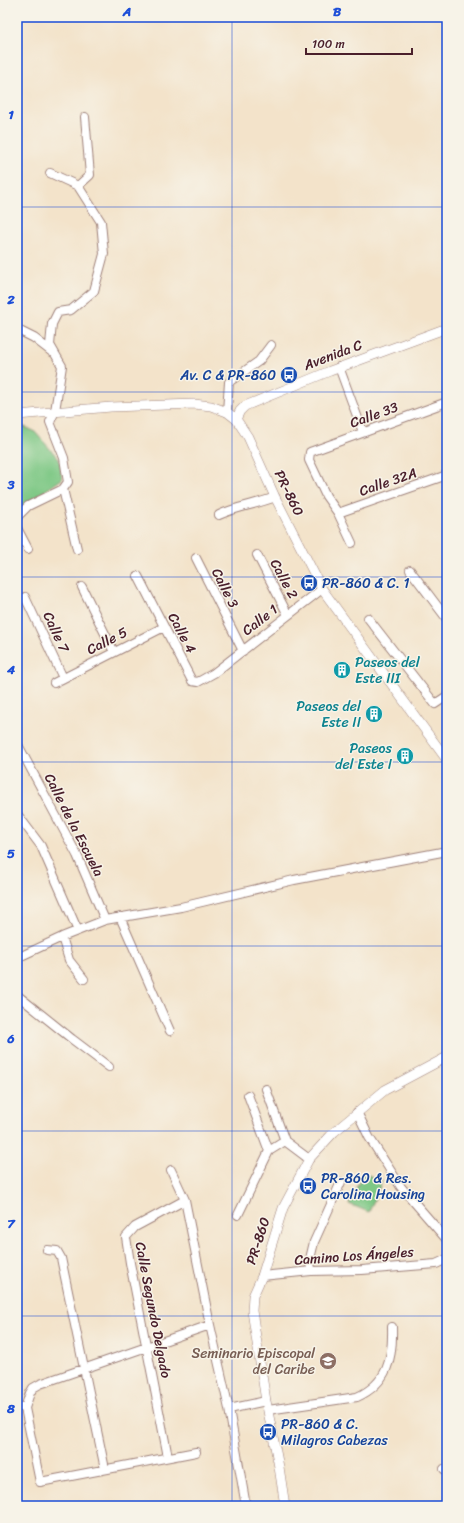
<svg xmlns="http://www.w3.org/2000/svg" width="464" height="1523" font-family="Sriracha,sans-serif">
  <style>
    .green { fill: #7ec885; stroke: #647458 }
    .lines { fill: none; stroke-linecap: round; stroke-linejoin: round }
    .minor-casing { stroke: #9e817a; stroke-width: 10 }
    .tertiary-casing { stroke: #9e817a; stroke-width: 10 }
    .minor { stroke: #fff; stroke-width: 8 }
    .tertiary { stroke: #fff; stroke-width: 9 }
    .grid { fill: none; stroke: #1d4ed8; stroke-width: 1; stroke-opacity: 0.55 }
    .labels { text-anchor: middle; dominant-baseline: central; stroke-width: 3; stroke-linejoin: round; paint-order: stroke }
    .street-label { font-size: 14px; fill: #4a1f2b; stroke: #f7f3e8 }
    .transit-label { font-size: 14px; fill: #164399; stroke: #f7f3e8; text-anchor: start }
    .culture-label { font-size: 14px; fill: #0d838f; stroke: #f7f3e8; text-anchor: end }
    .education-label { font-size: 14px; fill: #785e54; stroke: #f7f3e8; text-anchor: end }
    .neatline { fill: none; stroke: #1d4ed8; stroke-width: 1.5 }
    .grid-label { font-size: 13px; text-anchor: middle; font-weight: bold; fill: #1d4ed8 }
  </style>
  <rect width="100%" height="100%" fill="#f7f3e8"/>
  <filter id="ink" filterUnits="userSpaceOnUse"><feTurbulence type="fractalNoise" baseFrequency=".025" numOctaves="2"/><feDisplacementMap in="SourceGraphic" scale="8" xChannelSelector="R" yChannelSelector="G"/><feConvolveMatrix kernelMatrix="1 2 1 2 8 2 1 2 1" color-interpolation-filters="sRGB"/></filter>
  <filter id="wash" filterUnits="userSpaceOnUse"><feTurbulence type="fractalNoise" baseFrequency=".012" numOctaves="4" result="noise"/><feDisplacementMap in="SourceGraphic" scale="16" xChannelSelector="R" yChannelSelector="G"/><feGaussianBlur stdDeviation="0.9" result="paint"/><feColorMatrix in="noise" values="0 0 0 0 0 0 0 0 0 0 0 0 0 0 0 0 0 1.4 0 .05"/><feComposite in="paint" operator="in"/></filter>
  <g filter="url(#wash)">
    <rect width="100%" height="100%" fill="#f3e3ca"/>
    <path class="green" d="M17,424L34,431L59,459L62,479L17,510Z
      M363,1173L382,1181L369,1212L349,1204Z"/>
  </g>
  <g filter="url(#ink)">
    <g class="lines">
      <defs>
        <path id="minor" d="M50,173L78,186
          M78,186L90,175L85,117
          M17,328L20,331L34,338L52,352
          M339,367L363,432
          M227,412L229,382L259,361L271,345
          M63,489L77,549
          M338,513L447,475
          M219,515C237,506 256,505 275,497
          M17,517L28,506L63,489L68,482L64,458L50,422L55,411L62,366L50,345L52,324L58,312L71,310L94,291L104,254L101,222L78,186
          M17,528L28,549
          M352,543L338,513L326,496L309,460L310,452L447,402
          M257,555L288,615
          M196,558L243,651
          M410,570L447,619
          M138,576L192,681L198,682L214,673L322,589
          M82,587L114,652
          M25,597L63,678
          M368,618L435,704L447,696
          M54,683L164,627
          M17,743L77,855L105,920
          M17,814L41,846L78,931
          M120,917L170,1031
          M62,937L69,960L84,979
          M17,958L62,937L105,920L181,907L294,880L447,851
          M17,995L72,1039L109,1067
          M266,1089L285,1141L309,1159
          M248,1095L269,1151
          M357,1112L369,1137L401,1187L447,1240
          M171,1170L185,1200L210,1325L229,1409L246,1506
          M238,1215L269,1151L285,1141
          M47,1250L57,1251L61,1258L105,1469
          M311,1271L310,1259L314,1242L341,1182
          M262,1276L311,1271L362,1270L436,1264L447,1259
          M17,1406L25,1408
          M229,1409L266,1401
          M268,1410L357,1397C388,1383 393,1358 392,1327
          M196,1452L40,1482L25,1408L30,1393L33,1388L40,1384L210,1325
          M168,1457L130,1263L126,1237L135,1227L185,1200
          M444,1469L447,1471"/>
        <path id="tertiary" d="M17,415L111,407L194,404L211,406L227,412L236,419L248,437L275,497L322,589L447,760
          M236,419L240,411L245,406L330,371L447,328
          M285,1506L279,1467L266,1401L252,1311L253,1296L262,1276L283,1208L309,1159L334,1132L385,1090L447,1057"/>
      </defs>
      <use href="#minor" class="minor-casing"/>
      <use href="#tertiary" class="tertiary-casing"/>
      <use href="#minor" class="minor"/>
      <use href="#tertiary" class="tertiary"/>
    </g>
  </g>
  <path class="grid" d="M232,17V1506M17,207H447M17,392H447M17,577H447M17,762H447M17,946H447M17,1131H447M17,1316H447"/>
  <defs>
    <symbol id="bus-disc" viewBox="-11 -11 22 22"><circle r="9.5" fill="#1a4fb4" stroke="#f7f3e8"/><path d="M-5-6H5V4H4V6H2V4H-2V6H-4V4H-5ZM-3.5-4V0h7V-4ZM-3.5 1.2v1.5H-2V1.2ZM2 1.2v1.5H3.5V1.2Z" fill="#fff"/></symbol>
    <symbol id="building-disc" viewBox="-11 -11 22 22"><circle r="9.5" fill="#0f9aa8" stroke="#f7f3e8"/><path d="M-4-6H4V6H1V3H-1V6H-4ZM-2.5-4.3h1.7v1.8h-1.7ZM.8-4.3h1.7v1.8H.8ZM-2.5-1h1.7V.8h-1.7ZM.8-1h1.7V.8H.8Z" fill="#fff"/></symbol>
    <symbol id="school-disc" viewBox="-11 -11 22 22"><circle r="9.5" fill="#8d6e63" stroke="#f7f3e8"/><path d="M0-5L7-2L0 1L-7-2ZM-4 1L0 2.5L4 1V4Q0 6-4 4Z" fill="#fff"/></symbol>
  </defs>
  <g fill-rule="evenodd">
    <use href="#bus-disc" x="279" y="365" width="20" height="20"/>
    <use href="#bus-disc" x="299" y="573" width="20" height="20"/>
    <use href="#building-disc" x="332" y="660" width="20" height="20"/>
    <use href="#building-disc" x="364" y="704" width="20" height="20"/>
    <use href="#building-disc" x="395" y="746" width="20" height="20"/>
    <use href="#bus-disc" x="298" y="1176" width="20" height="20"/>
    <use href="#school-disc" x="318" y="1351" width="20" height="20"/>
    <use href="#bus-disc" x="258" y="1422" width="20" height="20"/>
  </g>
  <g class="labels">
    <g class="street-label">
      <text transform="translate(333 355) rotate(-21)">Avenida C</text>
      <text transform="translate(374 415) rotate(-20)">Calle 33</text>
      <text transform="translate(388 482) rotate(-19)">Calle 32A</text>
      <text transform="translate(289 493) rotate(64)">PR-860</text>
      <text transform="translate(284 579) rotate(62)">Calle 2</text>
      <text transform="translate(225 588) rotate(63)">Calle 3</text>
      <text transform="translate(260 620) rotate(-38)">Calle 1</text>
      <text transform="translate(56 632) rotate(65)">Calle 7</text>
      <text transform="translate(182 633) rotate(62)">Calle 4</text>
      <text transform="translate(107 641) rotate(-27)">Calle 5</text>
      <text transform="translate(74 825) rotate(63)">Calle de la Escuela</text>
      <text transform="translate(258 1241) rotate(-72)">PR-860</text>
      <text transform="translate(354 1256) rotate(-4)">Camino Los Ángeles</text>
      <text transform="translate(153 1310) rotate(79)">Calle Segundo Delgado</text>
    </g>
    <g class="transit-label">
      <text x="276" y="375" text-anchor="end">Av. C &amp; PR-860</text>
      <text x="322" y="583">PR-860 &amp; C. 1</text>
      <text x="321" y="1178">PR-860 &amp; Res.<tspan x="321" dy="16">Carolina Housing</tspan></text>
      <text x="281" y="1424">PR-860 &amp; C.<tspan x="281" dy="16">Milagros Cabezas</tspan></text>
    </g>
    <g class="culture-label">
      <text x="355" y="662" text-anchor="start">Paseos del<tspan x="355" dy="16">Este III</tspan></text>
      <text x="361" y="706">Paseos del<tspan x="361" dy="16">Este II</tspan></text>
      <text x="392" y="748">Paseos<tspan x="392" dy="16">del Este I</tspan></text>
    </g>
    <g class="education-label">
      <text x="315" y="1353">Seminario Episcopal<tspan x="315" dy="16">del Caribe</tspan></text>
    </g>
  </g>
  <rect width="464" height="1523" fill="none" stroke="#f7f3e8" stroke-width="44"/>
  <path d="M306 48v6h106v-6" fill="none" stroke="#4a1f2b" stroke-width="2"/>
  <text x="312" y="48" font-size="12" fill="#4a1f2b" stroke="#f7f3e8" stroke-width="3" paint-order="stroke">100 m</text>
  <rect x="22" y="22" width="420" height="1479" class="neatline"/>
  <g class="grid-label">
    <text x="127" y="16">A</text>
    <text x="337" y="16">B</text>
    <text x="11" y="119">1</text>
    <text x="11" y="304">2</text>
    <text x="11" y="489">3</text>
    <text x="11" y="674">4</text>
    <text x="11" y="858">5</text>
    <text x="11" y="1043">6</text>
    <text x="11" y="1228">7</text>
    <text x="11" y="1413">8</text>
  </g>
</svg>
